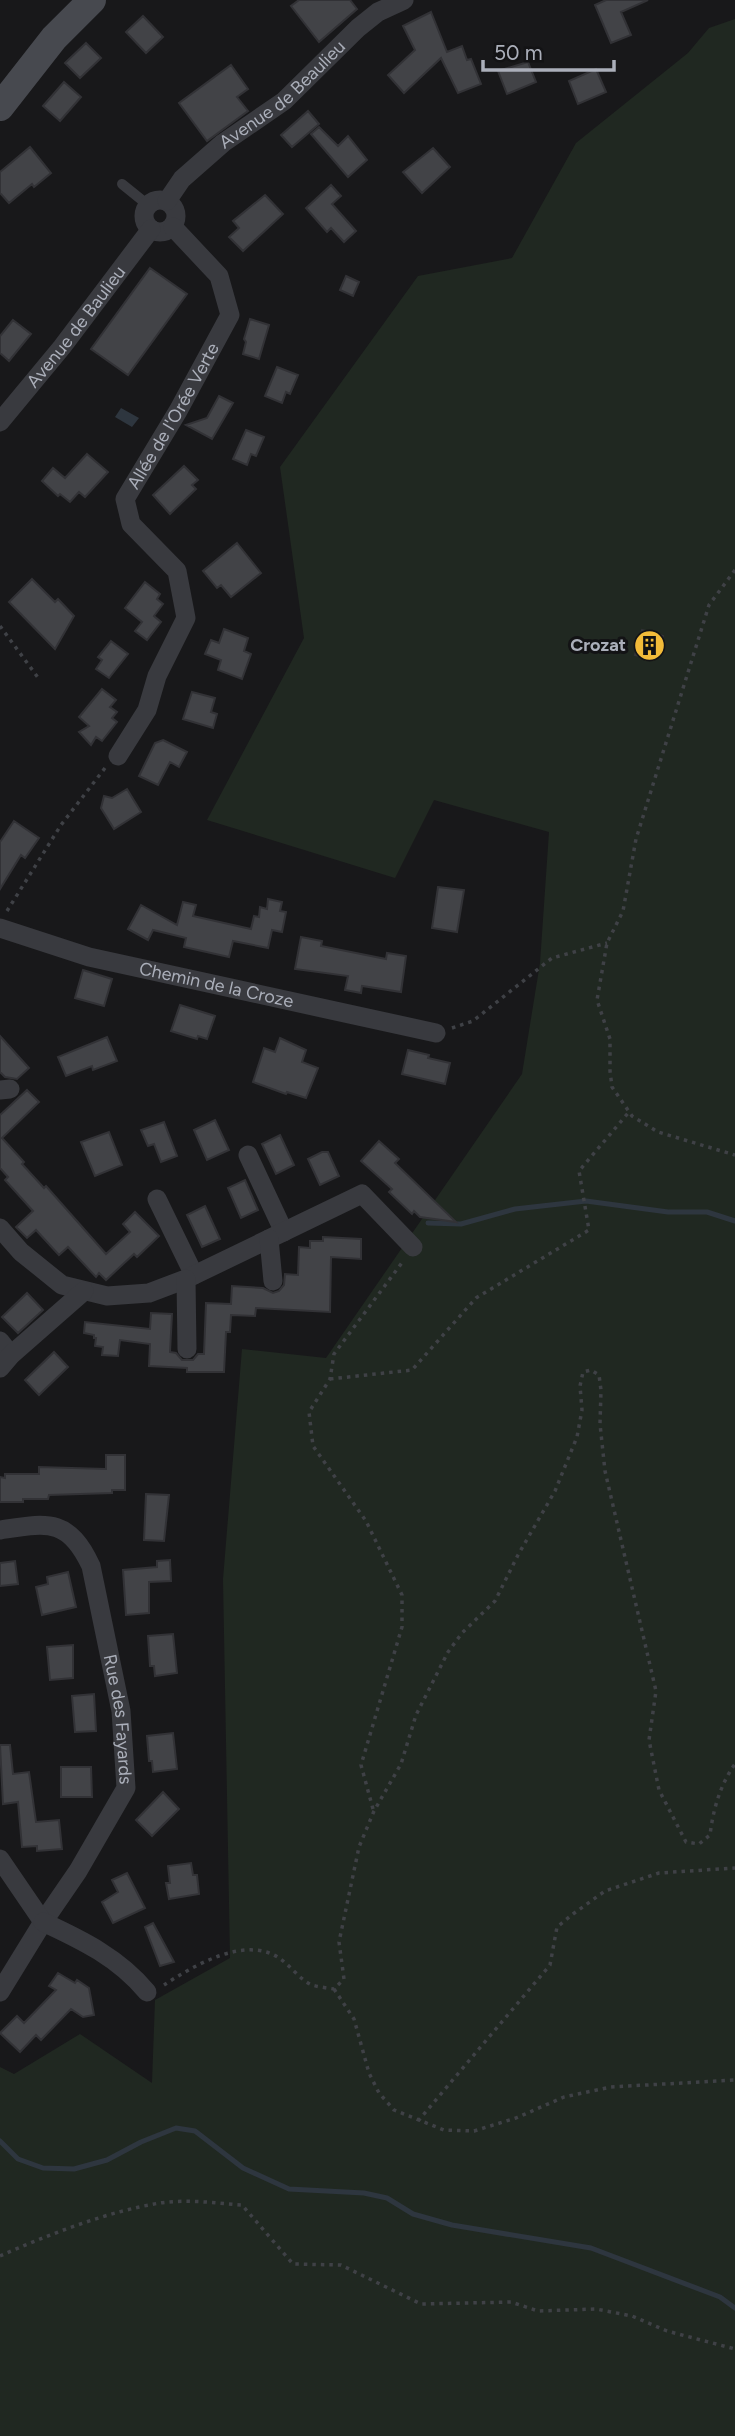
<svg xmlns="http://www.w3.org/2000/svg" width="735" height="2436" font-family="Figtree,sans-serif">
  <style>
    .green { fill: #202821 }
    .water { fill: #2e363f }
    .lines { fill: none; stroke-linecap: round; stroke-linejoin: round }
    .stream { stroke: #2e363f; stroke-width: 5 }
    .building { fill: #424347; stroke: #323236; stroke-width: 2 }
    .path { stroke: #3f4146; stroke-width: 3.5; stroke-dasharray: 3.5 5; stroke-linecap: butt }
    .lane { stroke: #393a3f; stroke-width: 10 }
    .street { stroke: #393a3f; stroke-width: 19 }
    .secondary { stroke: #47494f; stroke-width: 28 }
    .labels { text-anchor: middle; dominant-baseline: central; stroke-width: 6; stroke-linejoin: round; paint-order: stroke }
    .street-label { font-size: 18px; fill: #abafba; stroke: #131315 }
    .poi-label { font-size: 18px; font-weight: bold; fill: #abafba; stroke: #131315; text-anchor: end }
  </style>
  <rect width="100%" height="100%" fill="#18181a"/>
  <path class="green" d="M735,19V2436H0V2067L14,2074L80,2034L152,2083L155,2000L230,1958L223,1579L242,1349L326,1358L522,1074L540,963L549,832L434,800L395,878L207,820L304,638L280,467L418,276L512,258L576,143L688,53L709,28Z"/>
  <path class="water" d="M121,408L139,418L132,427L115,417Z"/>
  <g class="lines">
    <path class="stream" d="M428,1223L461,1224L515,1209L586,1201L668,1212H707L735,1221
      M0,2141L18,2159L43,2168L74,2169L107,2160L141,2142L176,2128L195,2131L243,2168L289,2189L364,2193L387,2198L413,2214L452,2225L591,2248L720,2297L735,2308"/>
  </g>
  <path class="building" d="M299,0H350L357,9L319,42L291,6Z
    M606,0H648L621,12L631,35L611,43L595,5Z
    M431,12L447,52L462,46L467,60L471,59L481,84L458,93L441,58L404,93L388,75L415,50L403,26Z
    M143,16L163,37L146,53L126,32Z
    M86,43L101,58L80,78L65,63Z
    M528,62L536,82L507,94L498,71Z
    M231,65L248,89L237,97L248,111L207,141L179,103Z
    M596,69L606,92L578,104L569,81Z
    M64,82L81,97L60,121L43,106Z
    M308,111L319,124L292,147L281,135Z
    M319,127L338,146L348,136L367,160L348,177L311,134Z
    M30,147L51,173L34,187L32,184L9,203L0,193V172Z
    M433,148L450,167L422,193L403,172Z
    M331,185L341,196L332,204L356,231L344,242L331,228L327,232L306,208Z
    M265,195L283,214L243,251L229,237L239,228L233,221Z
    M150,268L187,294L128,375L91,349Z
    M346,276L359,282L353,296L340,290Z
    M250,319L269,325L259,359L243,354L246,342L244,339Z
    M13,320L31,334L9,361L0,353V336Z
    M277,367L298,375L290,394L286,392L282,403L265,396Z
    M219,396L233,403L212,439L186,425L207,418Z
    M246,430L264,437L256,456L251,454L247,465L233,459Z
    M87,454L108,472L85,497L79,492L70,502L60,494L58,496L42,481L53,468L65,478Z
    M184,466L198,480L192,485L196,489L170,514L153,495Z
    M237,543L261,573L231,597L221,585L217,588L203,571Z
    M32,579L55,602L58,599L74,616L55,649L9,602Z
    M145,582L160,594L157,599L163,604L154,616L161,622L147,640L135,631L142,622L125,608Z
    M224,629L248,638L244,651L251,654L242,679L218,670L221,660L205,654L211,640L219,643Z
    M642,630L663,636L660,649H655L652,659L635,655Z
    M111,641L128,654L109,678L96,669L102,660L98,657Z
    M102,689L116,700L110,707L117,712L112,718L117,722L102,741L96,737L91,745L79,732L89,726L79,717Z
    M192,692L215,698L211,712L217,714L213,728L183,719Z
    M163,740L187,752L179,767L170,762L158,785L139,776L155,743Z
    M127,789L141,812L114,829L101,808L104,796L112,798Z
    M14,821L39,838L25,858L21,855L0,889V842Z
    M438,887L464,890L457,932L432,928Z
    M268,899L282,902L280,911L286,912L282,932L272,930L268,948L233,941L229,957L184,947L186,938L153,930L148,940L128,929L141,905L177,925L183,902L196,905L193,916L251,929L254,916L259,917L260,907L267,909Z
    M301,937L322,941L321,946L386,959L387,953L406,956L401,992L362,986L361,993L345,990L348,976L295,969Z
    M83,970L112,979L104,1006L75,998Z
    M180,1005L215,1016L207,1039L198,1036L197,1039L171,1031Z
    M0,1036L29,1068L17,1079L5,1077L0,1072Z
    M107,1037L117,1061L93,1070L92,1066L66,1076L58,1057Z
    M280,1038L306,1050L302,1062L318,1068L306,1098L287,1092L286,1094L253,1082L264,1048L275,1052Z
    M408,1050L429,1055L428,1058L450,1063L445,1084L402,1074Z
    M27,1090L39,1102L2,1138L24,1162L22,1164L44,1188L46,1186L106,1254L130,1232L123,1224L135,1212L159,1236L137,1257L134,1254L106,1280L99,1273L96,1277L68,1247L59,1255L36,1230L27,1238L16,1227L33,1211L5,1180L8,1177L0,1168V1115Z
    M215,1120L229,1150L207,1160L194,1130Z
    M164,1122L177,1156L161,1162L154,1144L148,1146L141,1130Z
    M109,1132L122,1165L95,1176L81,1142Z
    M280,1135L294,1165L276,1174L262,1144Z
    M379,1141L399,1159L395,1163L456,1222L420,1217L414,1211L412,1214L389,1192L392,1189L361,1161Z
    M322,1152H328L339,1176L320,1185L308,1159Z
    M245,1180L258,1210L241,1218L228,1188Z
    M205,1206L220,1239L202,1247L187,1215Z
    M323,1237L361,1239V1259L331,1257L330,1312L256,1308L255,1316L231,1315L230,1332H226L224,1372H187V1368L149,1366L150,1344L120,1340L118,1356L102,1355L103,1347L95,1346L96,1338H94V1335L84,1333L85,1322L150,1329L151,1313L172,1314L170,1352L176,1353L182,1360H193L198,1354H204L206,1303L231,1304L232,1286L263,1288L273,1293L279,1291L284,1285L285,1274L298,1275L299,1247L310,1248V1241H323Z
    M27,1293L43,1310L18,1333L2,1317Z
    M54,1352L68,1367L39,1395L25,1380Z
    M106,1455H125V1490H112V1493L49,1495L48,1499H23V1502H0V1477L5,1478V1474H39V1467L106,1469Z
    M146,1494L169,1495L164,1541L144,1540Z
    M170,1560L171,1581L149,1582V1613L126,1615L123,1570L157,1567V1561Z
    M15,1561L18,1584L0,1586V1563Z
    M68,1572L76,1607L42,1615L36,1587L48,1584L47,1577Z
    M173,1634L177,1673L155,1676L154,1666H150L148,1636Z
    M73,1645V1678L50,1680L47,1647Z
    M94,1694L96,1731L75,1732L72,1696Z
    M173,1733L177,1769L153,1772L152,1761H149L147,1736Z
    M0,1745H10L13,1774L29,1772L36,1822L59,1820L62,1849L37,1851V1846L22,1847L18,1802L3,1804Z
    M61,1767H91L92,1797H61Z
    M163,1792L179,1809L152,1836L136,1820Z
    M191,1863L193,1875H197L199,1894L169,1899L166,1883H170L168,1866Z
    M127,1873L145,1908L113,1923L102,1902L118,1892L112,1880Z
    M153,1923L174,1962L160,1966L145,1927Z
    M58,1973L75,1983L77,1980L89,1988L94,2015L83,2017L71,2009L41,2040L36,2035L20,2052L0,2033L17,2016L24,2023L56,1990L49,1986Z"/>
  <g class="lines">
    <path class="path" d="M735,570L709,605L636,839L623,911L607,943L597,1000L610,1039V1071L612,1087L632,1116L658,1132L735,1155
      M0,626L39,679
      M7,911L61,825L105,768
      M452,1028L473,1021L552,958L607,943
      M330,1379L412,1370L476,1298L589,1230L579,1171L629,1112
      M373,1809L361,1765L402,1627V1595L366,1521L313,1446L309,1412L330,1379L334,1354L404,1260
      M164,1985C193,1966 245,1935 279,1958C290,1965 300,1980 312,1985C319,1987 327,1988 334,1989L344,1979L339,1942L359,1847L374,1811L401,1764L416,1715L448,1652L462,1633L495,1601L518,1555L555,1491L577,1437L582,1410L580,1386L583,1372L591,1370L599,1375L601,1390L600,1424L605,1471L656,1691L649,1740L659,1790L686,1842L699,1844L710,1835C713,1810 720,1785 735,1764
      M334,1989L354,2019L369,2073L379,2093L394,2110L444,2130L474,2131L516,2118L564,2097L611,2087L735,2080
      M418,2121L550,1965L557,1927L573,1914L605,1891L659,1873L735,1868
      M0,2256C47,2235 109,2211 160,2203C187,2199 215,2203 242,2205L293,2264L341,2265L421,2304L511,2302L538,2311L596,2309L632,2316L667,2331L735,2349"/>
    <path class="lane" d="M122,184L148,205"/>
    <g class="street">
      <circle cx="160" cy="216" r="16"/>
      <path id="s1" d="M167,201L182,179L223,143L284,101L358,28L378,12L404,0"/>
      <path id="s2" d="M0,422L62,347L151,229"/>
      <path id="s3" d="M118,756L147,710L157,676L186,618L177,571L131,524L125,499L178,411L230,315L219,276L173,227"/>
      <path id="s4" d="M0,928L89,957L436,1033"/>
      <path d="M0,1090L10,1089"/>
      <path d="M248,1155L284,1232"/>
      <path d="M157,1199L194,1275"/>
      <path d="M0,1228L21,1252L62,1285L107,1296L149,1293L186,1279L362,1194L413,1247"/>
      <path d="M269,1239L273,1281"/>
      <path d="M186,1279L187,1349"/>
      <path d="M0,1341L11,1355"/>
      <path d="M0,1368L11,1355L84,1291"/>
      <path id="s5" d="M0,1530C47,1523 68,1517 91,1566L121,1711L126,1788L78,1871L43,1922L0,1992"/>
      <path d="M0,1859L43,1922"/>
      <path d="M43,1922C82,1940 119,1958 147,1992"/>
    </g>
    <path class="secondary" d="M0,107L54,38L92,0"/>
  </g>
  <defs>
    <symbol id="building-disc" viewBox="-11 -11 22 22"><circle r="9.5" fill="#f2bb39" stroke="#131315"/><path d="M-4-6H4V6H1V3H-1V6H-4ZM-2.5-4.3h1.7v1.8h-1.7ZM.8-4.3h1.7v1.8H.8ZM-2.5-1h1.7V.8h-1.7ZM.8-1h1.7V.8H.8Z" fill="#111"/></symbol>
  </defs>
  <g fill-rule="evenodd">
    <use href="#building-disc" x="632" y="628" width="35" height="35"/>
  </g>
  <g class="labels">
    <g class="street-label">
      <text stroke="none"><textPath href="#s1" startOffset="158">Avenue de Beaulieu</textPath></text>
      <text stroke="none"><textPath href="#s2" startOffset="122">Avenue de Baulieu</textPath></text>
      <text stroke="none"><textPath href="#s3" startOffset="390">Allée de l'Orée Verte</textPath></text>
      <text stroke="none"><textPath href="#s4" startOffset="224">Chemin de la Croze</textPath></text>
      <text stroke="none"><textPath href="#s5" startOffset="266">Rue des Fayards</textPath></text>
    </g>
    <g class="poi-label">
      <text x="626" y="645">Crozat</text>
    </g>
  </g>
  <path d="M483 60v10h131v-10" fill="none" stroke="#abafba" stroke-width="3.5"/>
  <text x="494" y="60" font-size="21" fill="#abafba" stroke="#131315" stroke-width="5" paint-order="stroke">50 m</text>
</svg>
